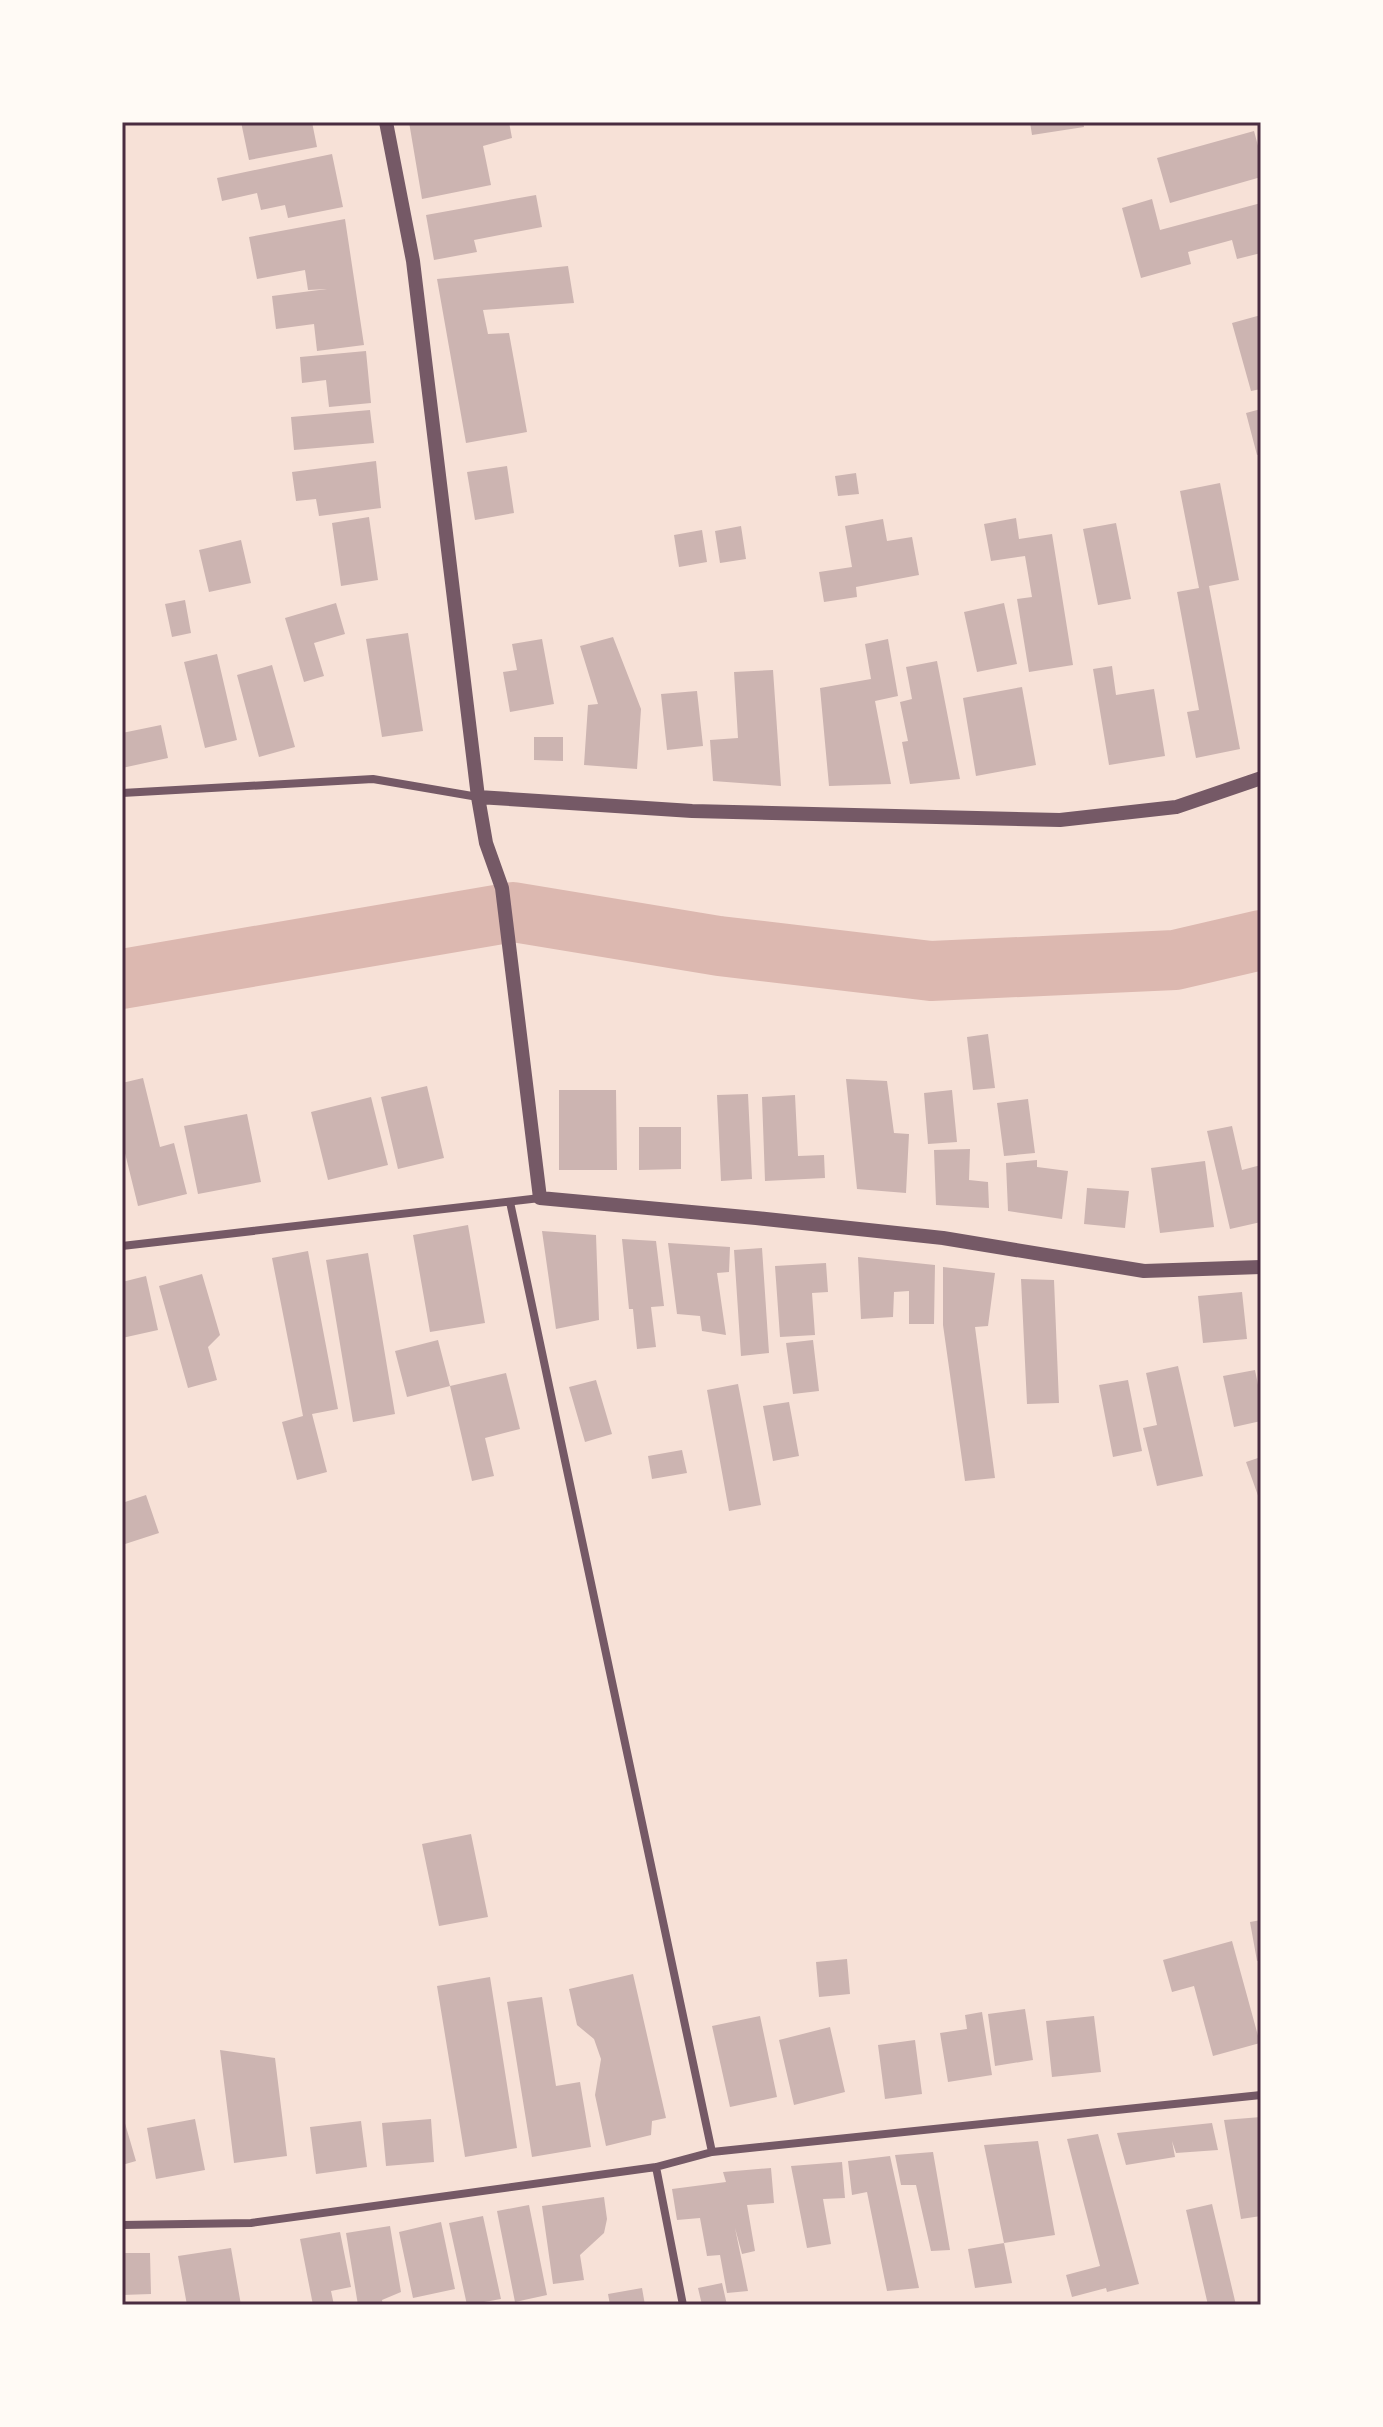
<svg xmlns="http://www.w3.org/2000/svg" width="1383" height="2427" font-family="Helvetica,sans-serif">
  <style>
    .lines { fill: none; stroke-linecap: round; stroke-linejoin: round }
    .river { stroke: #dcb8b0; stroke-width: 60 }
    .building { fill: #ccb4b1 }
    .minor { stroke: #755966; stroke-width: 8 }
    .tertiary { stroke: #755966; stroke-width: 14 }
    .neatline { fill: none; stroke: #4a2c40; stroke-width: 3 }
  </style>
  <rect width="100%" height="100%" fill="#f7e1d7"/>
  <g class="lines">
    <path class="river" d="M122,979L513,912L719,946L931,971L1175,960L1261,940"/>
  </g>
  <path class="building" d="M241,122H312L317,147L249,160Z
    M409,122H509L512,138L483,146L491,185L422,199Z
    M1030,122H1083L1084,127L1032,135Z
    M1254,131L1261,157V177L1170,203L1157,158Z
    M332,154L343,207L288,218L285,205L261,210L257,193L222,201L217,178Z
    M536,195L542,227L474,240L477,252L434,260L426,215Z
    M1152,199L1160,230L1261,203V253L1237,259L1232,240L1188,252L1191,264L1141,278L1122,208Z
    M345,219L364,345L317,351L314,324L276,329L272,296L327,289L308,290L305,270L257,279L249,237Z
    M568,266L574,303L483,310L488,334L509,333L527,432L466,443L437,279Z
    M1261,315V389L1251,391L1232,323Z
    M366,351L371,403L329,407L326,380L302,383L300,357Z
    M1261,409V454L1257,455L1246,413Z
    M370,410L374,443L294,450L291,417Z
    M376,461L381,508L319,516L316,499L296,501L292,472Z
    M507,466L514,513L475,520L467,472Z
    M856,473L859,494L838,496L835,476Z
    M1220,483L1239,580L1209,586L1240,749L1196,758L1187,712L1199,710L1177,592L1199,588L1180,491Z
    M369,517L378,580L341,586L332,523Z
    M1016,518L1019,539L1052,534L1073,665L1029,672L1017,599L1032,597L1025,556L991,561L984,524Z
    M883,519L887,541L912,537L919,575L856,587L857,597L824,602L819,572L852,567L845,526Z
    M1116,523L1131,599L1098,605L1083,529Z
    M741,526L746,559L720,563L715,531Z
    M702,530L707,562L679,567L674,535Z
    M241,540L251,583L209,592L199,550Z
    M185,600L191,633L172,637L165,604Z
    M336,603L345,634L314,643L324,676L304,682L285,618Z
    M1004,603L1017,664L977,672L964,612Z
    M408,633L423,731L382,737L366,639Z
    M613,637L641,709L637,769L584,765L588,705L598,704L580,646Z
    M542,639L554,704L510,712L503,672L517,670L512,644Z
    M888,639L898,696L875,701L891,784L829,786L820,688L871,679L865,644Z
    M217,654L237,740L205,748L184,662Z
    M937,661L960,779L910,784L902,742L908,741L900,702L912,699L906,667Z
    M272,665L295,747L259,757L237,675Z
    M1112,666L1116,695L1154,689L1165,756L1109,765L1093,669Z
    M773,670L781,786L713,781L710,740L738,738L734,672Z
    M1022,687L1036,765L976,776L963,698Z
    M697,691L703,746L667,750L661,694Z
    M161,725L168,758L122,768V733Z
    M534,737H563V761L534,760Z
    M988,1034L995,1088L973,1090L967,1037Z
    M143,1078L160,1147L174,1143L187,1194L138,1206L122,1141V1083Z
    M846,1079L887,1081L894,1133L909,1134L906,1193L857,1189Z
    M427,1086L444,1158L398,1169L381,1097Z
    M559,1090H616L617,1170H559Z
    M952,1090L957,1142L928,1144L924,1093Z
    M748,1094L752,1179L721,1181L717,1095Z
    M795,1095L798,1156L824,1155L825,1178L765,1181L762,1097Z
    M371,1097L388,1165L328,1180L311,1112Z
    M1028,1099L1035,1153L1004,1156L997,1103Z
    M247,1114L261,1182L198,1194L184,1126Z
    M1232,1126L1242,1170L1261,1165V1222L1230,1229L1207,1131Z
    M639,1127H681V1169L639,1170Z
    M970,1149L969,1180L988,1182L989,1208L936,1205L934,1150Z
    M1037,1160V1167L1068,1171L1062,1219L1008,1211L1006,1163Z
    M1205,1161L1214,1227L1160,1233L1151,1168Z
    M1087,1188L1129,1191L1125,1228L1084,1224Z
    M468,1225L485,1323L430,1332L413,1235Z
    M542,1231L596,1235L599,1320L556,1329Z
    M622,1239L656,1241L664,1306L651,1307L656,1347L637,1349L633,1309H629Z
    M668,1243L730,1247L729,1272L717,1273L726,1335L702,1331L700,1316L677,1314Z
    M762,1248L769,1353L741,1356L734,1250Z
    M308,1251L338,1409L312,1414L327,1472L297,1480L282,1422L303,1416L272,1258Z
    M368,1253L395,1414L353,1422L326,1260Z
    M858,1257L935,1265L934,1324H909V1291L894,1292L893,1317L861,1319Z
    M826,1263L828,1292L812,1293L815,1335L780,1337L775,1266Z
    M943,1267L995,1273L988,1326L975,1327L995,1478L965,1481L943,1325Z
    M202,1274L220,1335L208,1347L217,1380L188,1388L159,1286Z
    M146,1276L158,1330L122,1338V1282Z
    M1021,1279L1054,1280L1059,1403L1027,1404Z
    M1242,1292L1247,1339L1203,1343L1198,1296Z
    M438,1340L450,1386L506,1373L520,1429L485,1438L494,1476L472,1481L450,1386L407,1397L395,1351Z
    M813,1340L819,1391L793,1394L786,1343Z
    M1178,1366L1203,1476L1157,1486L1143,1428L1157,1425L1146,1373Z
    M1255,1370L1261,1400V1421L1234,1427L1223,1376Z
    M596,1380L612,1434L585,1442L569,1387Z
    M1128,1380L1142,1451L1113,1457L1099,1385Z
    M738,1384L761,1505L729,1511L707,1390Z
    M789,1402L799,1456L773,1461L763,1406Z
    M682,1450L687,1473L652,1479L648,1456Z
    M1261,1457V1504L1246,1462Z
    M146,1495L159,1533L122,1545V1503Z
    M471,1834L488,1917L439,1926L422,1844Z
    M1261,1920V1960L1257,1961L1250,1922Z
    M1232,1941L1260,2043L1213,2056L1194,1986L1172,1992L1163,1960Z
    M847,1959L850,1994L819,1997L816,1962Z
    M633,1974L666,2118L652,2121L651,2135L606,2146L595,2095L601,2059L594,2039L577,2025L569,1989Z
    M490,1977L517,2148L465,2157L437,1986Z
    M542,1997L556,2086L580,2082L591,2147L532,2157L507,2002Z
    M1025,2009L1033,2060L995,2066L988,2014Z
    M982,2012L992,2075L948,2082L940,2033L967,2029L965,2015Z
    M760,2016L777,2097L730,2107L712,2026Z
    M1094,2016L1101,2072L1052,2077L1046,2021Z
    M830,2027L845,2092L794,2105L779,2040Z
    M915,2040L922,2094L885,2099L878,2045Z
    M220,2050L275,2058L287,2156L234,2163Z
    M122,2113L136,2161L122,2165Z
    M1261,2117V2216L1241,2219L1224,2120Z
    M195,2119L205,2170L156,2179L147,2128Z
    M431,2119L434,2162L386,2166L382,2123Z
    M361,2121L367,2167L316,2174L310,2127Z
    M1212,2123L1218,2150L1176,2153L1172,2141L1175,2157L1126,2165L1117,2133Z
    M1098,2134L1139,2284L1107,2292L1106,2288L1072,2297L1066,2275L1100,2266L1067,2139Z
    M1038,2141L1055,2235L1004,2243L984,2145Z
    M933,2152L950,2250L931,2251L916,2185H901L895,2155Z
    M890,2156L919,2288L887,2291L867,2192L852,2195L848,2161Z
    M842,2162L845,2198L823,2199L831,2244L807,2248L791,2166Z
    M771,2168L774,2203L747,2205L755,2251L742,2254L735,2228L748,2291L727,2293L720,2255L707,2256L700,2218L677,2220L672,2189L726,2182L723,2172Z
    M604,2197L607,2219L604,2233L580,2255L584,2280L553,2284L542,2206Z
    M1212,2204L1236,2305H1208L1186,2210Z
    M529,2205L547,2295L515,2302L497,2211Z
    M483,2216L501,2299L467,2305L449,2223Z
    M441,2222L455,2289L413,2298L399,2232Z
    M390,2226L401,2292L382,2300L383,2305H358L346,2233Z
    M340,2232L351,2287L331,2291L334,2305H313L300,2239Z
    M1004,2243L1012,2283L975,2288L968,2249Z
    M231,2248L241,2305H187L178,2256Z
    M122,2253H150L151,2294L122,2295Z
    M722,2283L727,2305H702L698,2288Z
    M642,2288L645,2305H610L608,2294Z"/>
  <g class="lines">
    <path class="minor" d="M122,793L373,779L478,797
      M510,1202L712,2152
      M122,1246L540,1198
      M656,2167L683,2305
      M122,2225L251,2223L656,2167L712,2152L1261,2095"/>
    <path class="tertiary" d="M386,122L413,261L478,797L486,843L502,888L540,1198L756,1218L943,1238L1144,1271L1261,1267
      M478,797L692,811L1060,820L1176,807L1261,778"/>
  </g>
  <rect width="1383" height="2427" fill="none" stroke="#fffaf5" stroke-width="248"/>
  <rect x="124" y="124" width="1135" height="2179" class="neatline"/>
</svg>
